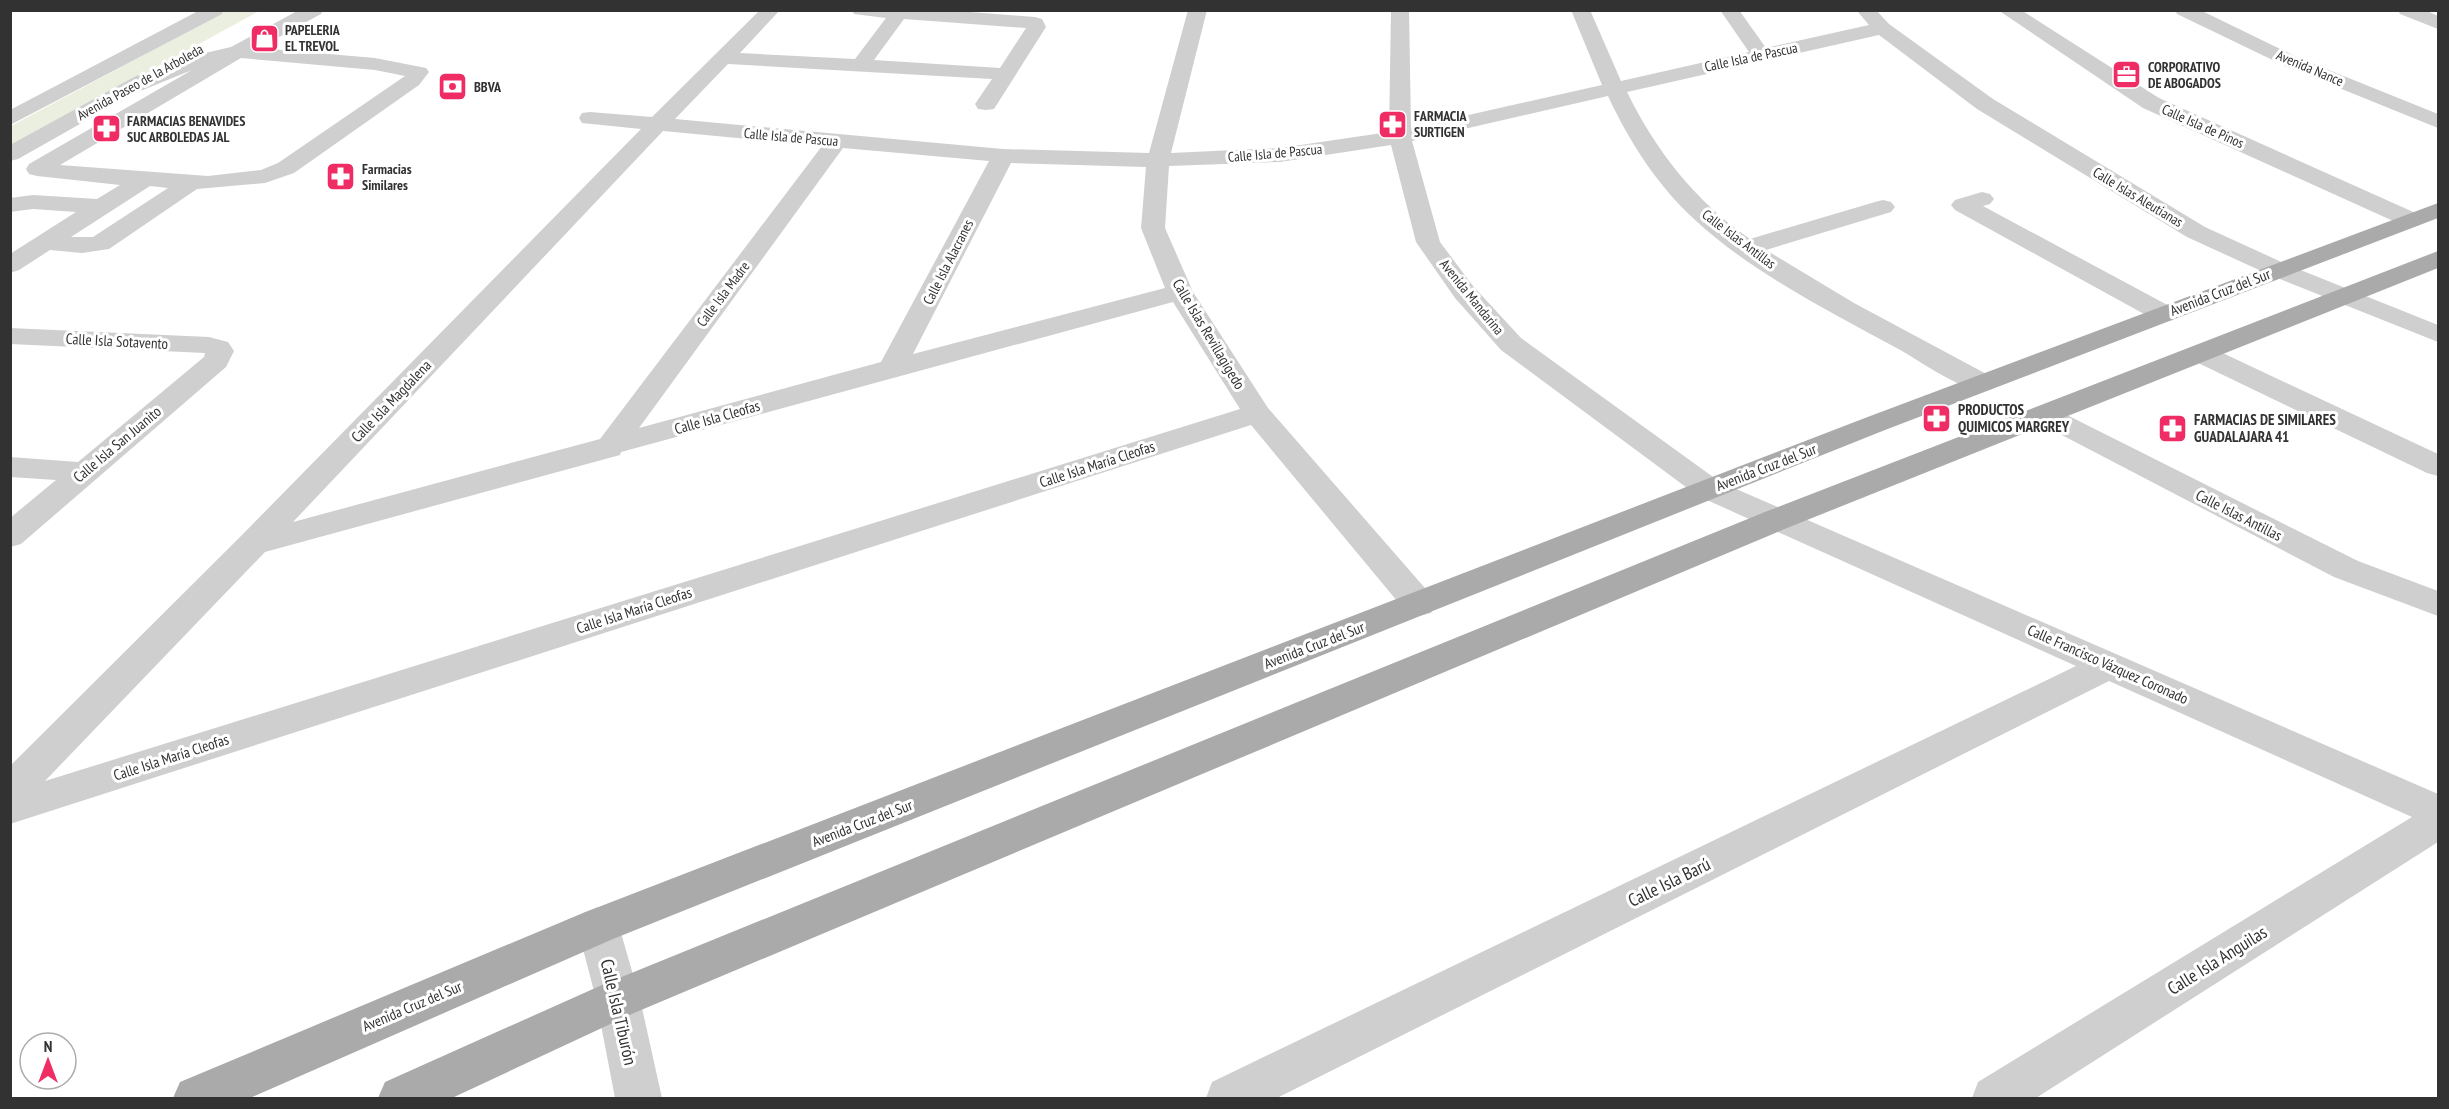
<svg xmlns="http://www.w3.org/2000/svg" width="2449" height="1109" font-family="'PT Sans Narrow',sans-serif">
  <style>
    .green { fill: #ebefdf }
    .lines { fill: none; stroke-linecap: round; stroke-linejoin: round }
    .minor { fill: #cfcfcf; fill-rule: evenodd }
    .major { fill: #aaa; fill-rule: evenodd }
    .labels { text-anchor: middle; dominant-baseline: central; stroke-width: 6; stroke-linejoin: round; paint-order: stroke }
    .far-poi-label { font-size: 14px; font-weight: bold; fill: #323232; stroke: #fff; text-anchor: start }
    .far-street-label { font-size: 14px; fill: #323232; stroke: #fff }
    .street-label { font-size: 15px; fill: #323232; stroke: #fff }
    .poi-label { font-size: 15px; font-weight: bold; fill: #323232; stroke: #fff; text-anchor: start }
    .near-street-label { font-size: 18px; fill: #323232; stroke: #fff }
  </style>
  <rect width="100%" height="100%" fill="#fff"/>
  <path class="green" d="M226,11H259L11,147V126Z"/>
  <g class="lines">
    <path class="minor" d="M200,10H224L222,14L10,125V110Z
      M299,10H323L321,14L259,48L375,58L426,68L429,72L419,85L294,173L265,183L197,189L109,249L82,253L50,250L19,270L10,273V254L76,212L33,209L10,212V198L33,195L97,199L120,185L37,176L29,174L26,169L29,164L192,70L133,94L18,159L10,161V145L136,76L201,54L231,47ZM241,58L375,70L405,76L278,163L261,170L208,176L60,165ZM150,186L168,188L93,237H71Z
      M760,10H780L740,53L855,59L886,18L854,14L852,10H944L1035,17L1042,19L1046,27L994,109L986,110L978,109L975,104L992,79L728,64L675,119L1003,149L1149,153L1188,10H1207L1171,153L1280,148L1389,132L1391,10H1409L1411,128L1602,85L1571,10H1590L1621,81L1749,52L1720,10H1739L1766,48L1869,25L1858,12L1876,10L1889,24L1993,99L2205,227L2288,265L2438,325V342L2270,275L2187,237L1977,109L1879,35L1627,92C1656,151 1695,201 1750,239L1875,202L1883,200L1891,202L1895,207L1891,212L1766,250L1854,303L1992,377L1996,383L1992,389C1985,391 1981,392 1974,390C1950,382 1924,364 1902,351C1832,313 1752,273 1694,219C1657,185 1629,141 1608,96L1412,141L1440,242L1473,286L1521,338L1720,482L2438,794V842L2036,1098H1972L1978,1082L2412,817L2109,681L1277,1098H1206L1212,1082L2076,666L1698,496L1501,350L1455,298L1416,242L1391,145L1280,162L1169,166L1165,228L1193,292L1268,408L1431,595L1436,604L1431,613L1419,616L1407,613L1251,425L10,824V766L241,536L641,129L582,123L579,118L582,113L590,112L652,117ZM904,19L1026,28L1000,68L874,60ZM663,131L822,146L600,439L293,522ZM843,148L989,161L881,362L639,428ZM1011,163L1146,167L1141,228L1165,288L913,354ZM1173,302L1240,409L45,781L265,552L620,455L621,452Z
      M1998,10H2021L2159,98L2420,215L2423,220L2420,225L2411,227L2402,225L2143,108Z
      M2175,10H2200L2299,58L2438,114V128L2285,66L2177,14Z
      M2398,10H2425L2438,16V29L2400,14Z
      M1982,192L1990,194L1994,199L1990,204L1983,206L2173,308L2177,314L2173,320L2164,322L2155,320L1955,210L1951,205L1955,200Z
      M10,328L209,337L228,342L234,351L226,367L21,544L10,547V518L56,480L10,477V457L78,462L204,357L205,353L10,344Z
      M2202,346L2212,348L2438,454V476L2427,473L2192,360L2188,354L2192,348Z
      M2045,406L2055,409L2358,561L2438,591V616L2334,577L2035,421L2030,415L2035,409Z
      M598,907L613,913L619,926L640,999L662,1098H615L596,999L577,926L583,913Z"/>
    <path class="major" d="M2438,203V218L1885,430L613,939L250,1098H173L180,1082L583,913L1865,418Z
      M2438,251V268L1787,528L634,1013L452,1098H378L385,1082L602,985L1765,512Z"/>
  </g>
  <defs>
    <symbol id="shop-square" viewBox="-11 -11 22 22"><rect x="-9" y="-9" width="18" height="18" rx="4" fill="#ef2d64" stroke="#fff"/><path d="M-5-2.5h2.3a2.7 3.5 0 0 1 5.4 0H5L5.5 6h-11ZM-1.5-2.5h3a1.5 2.3 0 0 0-3 0Z" fill="#fff"/></symbol>
    <symbol id="office-square" viewBox="-11 -11 22 22"><rect x="-9" y="-9" width="18" height="18" rx="4" fill="#ef2d64" stroke="#fff"/><path d="M-6-3h4V-5.5h4V-3h4V5H-6ZM-1-4.5V-3h2v-1.5ZM-6 0V1H6V0Z" fill="#fff"/></symbol>
    <symbol id="bank-square" viewBox="-11 -11 22 22"><rect x="-9" y="-9" width="18" height="18" rx="4" fill="#ef2d64" stroke="#fff"/><path d="M-6-4H6V4H-6ZM0-2.3a2.3 2.3 0 1 0 0 4.6a2.3 2.3 0 1 0 0-4.6Z" fill="#fff"/></symbol>
    <symbol id="pharmacy-square" viewBox="-11 -11 22 22"><rect x="-9" y="-9" width="18" height="18" rx="4" fill="#ef2d64" stroke="#fff"/><path d="M-2-6h4v4h4v4h-4v4h-4v-4h-4v-4h4Z" fill="#fff"/></symbol>
  </defs>
  <g fill-rule="evenodd">
    <use href="#shop-square" x="248" y="22" width="33" height="33"/>
    <use href="#office-square" x="2110" y="58" width="33" height="33"/>
    <use href="#bank-square" x="436" y="70" width="33" height="33"/>
    <use href="#pharmacy-square" x="1376" y="108" width="33" height="33"/>
    <use href="#pharmacy-square" x="90" y="112" width="33" height="33"/>
    <use href="#pharmacy-square" x="324" y="160" width="33" height="33"/>
    <use href="#pharmacy-square" x="1920" y="402" width="33" height="33"/>
    <use href="#pharmacy-square" x="2156" y="412" width="33" height="33"/>
  </g>
  <g class="labels">
    <g class="far-poi-label">
      <text x="285" y="30">PAPELERIA<tspan x="285" dy="16">EL TREVOL</tspan></text>
      <text x="2148" y="67">CORPORATIVO<tspan x="2148" dy="16">DE ABOGADOS</tspan></text>
      <text x="474" y="87">BBVA</text>
      <text x="1414" y="116">FARMACIA<tspan x="1414" dy="16">SURTIGEN</tspan></text>
      <text x="127" y="121">FARMACIAS BENAVIDES<tspan x="127" dy="16">SUC ARBOLEDAS JAL</tspan></text>
      <text x="362" y="169">Farmacias<tspan x="362" dy="16">Similares</tspan></text>
    </g>
    <g class="far-street-label">
      <text transform="translate(1751 57) rotate(-12)">Calle Isla de Pascua</text>
      <text transform="translate(2310 68) rotate(23)">Avenida Nance</text>
      <text transform="translate(140 82) rotate(-29)">Avenida Paseo de la Arboleda</text>
      <text transform="translate(2203 126) rotate(24)">Calle Isla de Pinos</text>
      <text transform="translate(791 137) rotate(5)">Calle Isla de Pascua</text>
      <text transform="translate(1275 153) rotate(-5)">Calle Isla de Pascua</text>
      <text transform="translate(2138 197) rotate(31)">Calle Islas Aleutianas</text>
      <text transform="translate(1739 239) rotate(37)">Calle Islas Antillas</text>
      <text transform="translate(948 262) rotate(-63)">Calle Isla Alacranes</text>
      <text transform="translate(723 294) rotate(-53)">Calle Isla Madre</text>
      <text transform="translate(1472 297) rotate(51)">Avenida Mandarina</text>
    </g>
    <g class="street-label">
      <text transform="translate(2220 292) rotate(-21)">Avenida Cruz del Sur</text>
      <text transform="translate(1209 334) rotate(59)">Calle Islas Revillagigedo</text>
      <text transform="translate(117 341) rotate(3)">Calle Isla Sotavento</text>
      <text transform="translate(391 401) rotate(-46)">Calle Isla Magdalena</text>
      <text transform="translate(717 417) rotate(-16)">Calle Isla Cleofas</text>
      <text transform="translate(117 444) rotate(-40)">Calle Isla San Juanito</text>
      <text transform="translate(1097 464) rotate(-18)">Calle Isla María Cleofas</text>
      <text transform="translate(1766 467) rotate(-21)">Avenida Cruz del Sur</text>
      <text transform="translate(2239 515) rotate(27)">Calle Islas Antillas</text>
      <text transform="translate(634 610) rotate(-18)">Calle Isla María Cleofas</text>
      <text transform="translate(1314 645) rotate(-21)">Avenida Cruz del Sur</text>
      <text transform="translate(2108 664) rotate(24)">Calle Francisco Vázquez Coronado</text>
      <text transform="translate(171 757) rotate(-18)">Calle Isla María Cleofas</text>
      <text transform="translate(862 823) rotate(-21)">Avenida Cruz del Sur</text>
      <text transform="translate(412 1006) rotate(-23)">Avenida Cruz del Sur</text>
    </g>
    <g class="poi-label">
      <text x="1958" y="409">PRODUCTOS<tspan x="1958" dy="17">QUIMICOS MARGREY</tspan></text>
      <text x="2194" y="419">FARMACIAS DE SIMILARES<tspan x="2194" dy="17">GUADALAJARA 41</tspan></text>
    </g>
    <g class="near-street-label">
      <text transform="translate(1669 882) rotate(-26)">Calle Isla Barú</text>
      <text transform="translate(2217 960) rotate(-32)">Calle Isla Anguilas</text>
      <text transform="translate(619 1012) rotate(77)">Calle Isla Tiburón</text>
    </g>
  </g>
  <rect width="2449" height="1109" fill="none" stroke="#323232" stroke-width="24"/>
  <g transform="translate(48 1061)"><circle r="28" fill="#ffffff" stroke="#adadad" stroke-width="1.5"/>
  <path d="M0-4.5L10 22L0 15L-10 22Z" fill="#ef2d64"/>
  <text y="-9" font-size="16" font-weight="bold" text-anchor="middle" fill="#323232">N</text>
  </g>
</svg>
